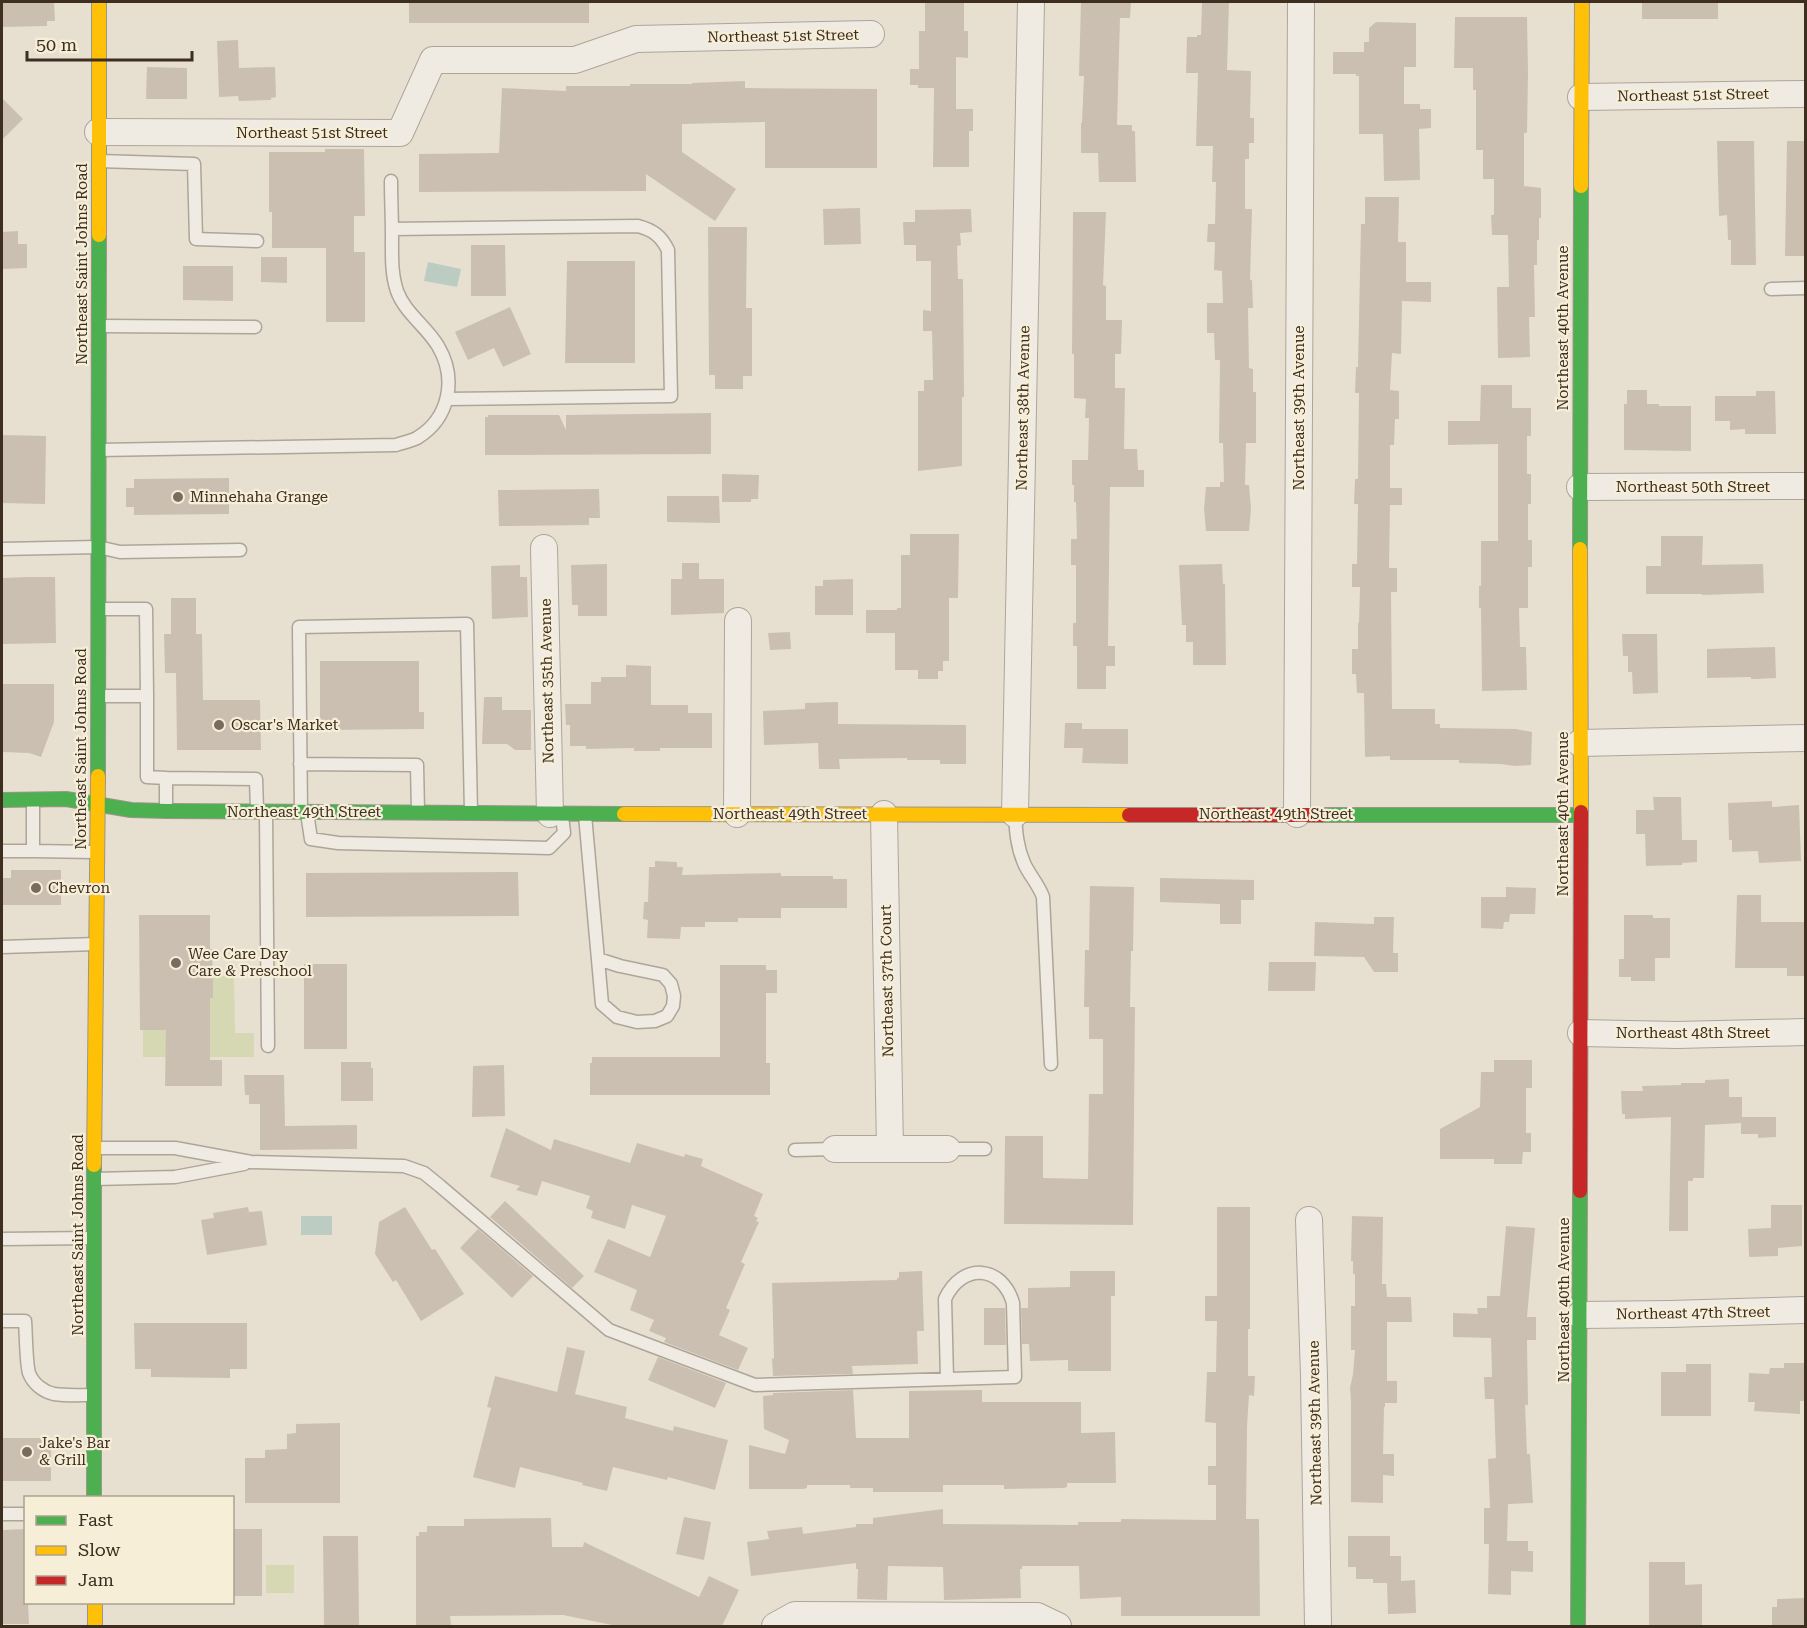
<svg xmlns="http://www.w3.org/2000/svg" width="1807" height="1628" font-family="'Roboto Serif',serif">
  <style>
    .green { fill: #d6d7b3 }
    .water { fill: #bcccc2 }
    .building { fill: #cbbfb2 }
    .lines { fill: none; stroke-linecap: round; stroke-linejoin: round }
    .lane-casing { stroke: #ada599; stroke-width: 15 }
    .street-casing { stroke: #ada599; stroke-width: 28 }
    .fast-casing { stroke: #9c958a; stroke-width: 16 }
    .slow-casing { stroke: #9c958a; stroke-width: 16 }
    .jam-casing { stroke: #9c958a; stroke-width: 16 }
    .lane { stroke: #efebe3; stroke-width: 12 }
    .street { stroke: #efebe3; stroke-width: 26 }
    .fast { stroke: #4caf50; stroke-width: 14 }
    .slow { stroke: #ffc107; stroke-width: 14 }
    .jam { stroke: #c62828; stroke-width: 14 }
    .poi-dot { fill: #786c5e; stroke: #f7eed8; stroke-width: 2 }
    .labels { text-anchor: middle; dominant-baseline: central; stroke-width: 4.5; stroke-linejoin: round; paint-order: stroke }
    .street-label { font-size: 15px; fill: #3d2e20; stroke: #f7eed8 }
    .poi-label { font-size: 15px; fill: #3d2e20; stroke: #f7eed8; text-anchor: start }
  </style>
  <rect width="100%" height="100%" fill="#e7e0d1"/>
  <path class="green" d="M213,976H234L235,1033H254V1057H143V1030H210V998Z
    M266,1565H294V1593H266Z"/>
  <path class="water" d="M428,262L461,269L457,287L424,281Z
    M301,1216H332V1235H301Z"/>
  <path class="building" d="M2,2H54L55,21H47V26L2,27Z
    M409,2H589V23H409Z
    M925,2H964V31H968V58L956,57V109H973V131H969V167H933L934,88H918V85H910V69H919V31H925Z
    M1081,2H1131L1130,18H1120L1117,125H1132V131H1135L1136,182H1099L1098,153H1081V123H1082L1084,76H1079Z
    M1202,2H1229L1227,70L1251,71L1250,118H1254V143H1249V159H1245V209H1252L1250,280H1252L1253,308H1248L1249,368L1253,369V392H1256V443H1246L1245,485H1249L1251,509L1249,531H1206L1204,509L1206,487H1220V482H1224L1223,443H1219L1220,360H1215L1214,333H1207V303H1223L1222,271L1214,270L1215,242H1207L1208,224H1215L1216,182H1212L1213,146H1196L1198,73H1186L1187,37H1197V35H1201Z
    M1642,2H1718V19H1642Z
    M1455,17H1527L1528,73L1527,133H1524V186L1541,188V218H1539V240H1537V265H1534L1535,317H1529L1530,357L1498,358L1497,287H1509L1508,235H1492L1491,215H1494V179H1483V150H1476V90H1473V68H1454Z
    M1376,22L1416,23V67H1404V104H1420V109H1431V128L1419,129L1420,180L1384,181L1383,134H1359V76H1356V74H1333V52H1364V42H1369V28Z
    M238,40L239,68L275,67L276,97L271,98V100L239,101L238,96L219,97L217,41Z
    M147,67L187,68V99H146Z
    M745,81V88L877,89V168H765V122L682,124V152L736,189L715,221L646,174V191L419,192V154L499,153L502,88L566,91V86H630V84H692V83Z
    M2,98L23,119L2,140Z
    M1717,141H1754L1756,265H1731V240H1728L1727,215L1719,216Z
    M1787,141H1806V256H1785Z
    M325,149H364L365,216H354V252H365V322H326V248H272V212H269V152H325Z
    M1365,197H1399L1398,242H1406V282H1431V302L1402,301L1401,354L1392,353L1390,390L1399,391V419H1395L1394,445H1390V488H1402V505H1390L1389,568H1397V592H1391L1392,709H1435V724H1440V728L1516,729L1532,732L1531,765L1515,766L1500,764L1459,763V760H1390V756L1365,757L1364,693H1357L1356,674H1352V649H1358V623H1359L1360,587H1352V564H1357L1358,504H1354L1355,479H1358L1359,393H1355L1356,367H1358L1361,224H1365Z
    M860,208L861,244L824,245L823,209Z
    M971,209L972,232L960,233L961,245L957,246L958,279H963L964,397H962V466L918,471V391H924V380H933L932,331H923V310L931,311V261H916V245H904L903,222H915V210Z
    M1073,212H1106L1103,285L1106,286V320H1122L1121,354H1115V388H1125L1124,449H1137L1138,470H1144V487H1110L1108,646H1115V666H1106V689H1077V646H1073V623H1076V565H1071V539H1077L1076,502H1074V485H1072V460H1088L1089,418H1085L1086,399L1074,398V354H1072Z
    M708,227H747L746,308H752V376H743V389H715V375H709Z
    M18,231V244H27V268L2,269V232Z
    M471,245H505L506,296H471Z
    M261,257H287V283L261,282Z
    M567,261H635V363H565Z
    M183,266H233V301L183,300Z
    M510,307L531,354L503,367L494,348L468,360L455,332Z
    M1481,385H1512V408H1531V436H1527V474H1531V504H1528V540H1532V567H1528V608H1519L1520,647H1526L1527,690L1482,691L1481,608H1479V586H1481V541H1498V444L1448,445V421H1480Z
    M1627,390H1647V404H1659V406H1691V451L1624,450V404H1627Z
    M1756,391H1775L1776,434H1745V429L1730,430V421H1715V396H1756Z
    M711,413V454L485,455V417H488V415H559L566,430V415Z
    M2,435L46,436L45,504L2,503Z
    M722,474L759,475L758,499H751V502H722Z
    M229,478V514L134,515V507H126V488H134V479Z
    M599,489L600,518H589V525L499,526L498,490Z
    M667,496H719L720,523L667,522Z
    M910,534H959L958,598H949V661H943V671H938V679H918V670H895V633H866V610H897V608H901V555H910Z
    M1661,536H1703L1702,565L1763,564L1764,593L1702,595V594H1646V566H1661Z
    M682,563H699V579H724V613L671,615V579H682Z
    M607,564V616H578V605H572L571,565Z
    M1222,564L1223,584H1225L1226,665H1193V642H1186V625H1182L1179,565Z
    M520,565V577H527L528,617L492,619L491,566Z
    M28,577H55L56,643L2,644V578Z
    M853,579V615H815V586H823V580Z
    M171,598H196V634H202L203,700H260L261,750H177L176,673H165L164,634H171Z
    M790,632L791,649L770,650L768,633Z
    M1622,634H1657L1658,693L1633,694L1632,672H1628V656H1623Z
    M1775,647L1776,678L1756,679H1751V677L1707,678V649Z
    M320,661H419V712H424V729L320,730Z
    M626,665L651,666V705H688V713H712V748H660V751H634V748L586,749V746H570V725H566L565,704H591V682H601V677H626Z
    M2,684H54V722L41,757L29,753L2,752Z
    M484,697H502V710H531V750H515L507,744H482Z
    M838,702V724L966,725V764H940V760H907V758L839,759L840,769H819L818,743L764,745L763,711L805,709V703Z
    M1065,723H1082V729H1128V764L1082,763L1083,748H1064Z
    M1653,797H1681L1682,840H1697V862L1682,863V865L1646,866L1645,834H1636V810H1654Z
    M1772,801V807L1799,805L1801,861L1759,863L1758,851L1732,852V840H1729L1728,803Z
    M655,861L677,862V867H683L682,875L781,873V876H833V879H847V908H781V918H738V922H705V927H681L680,939L647,938L648,920L643,919L644,902H648L649,867H655Z
    M11,870H61V905H2V878H11Z
    M518,872L519,916L306,917V873Z
    M1160,878L1254,880V900H1241V924H1220V904L1160,902Z
    M1090,886L1134,887L1133,951H1131L1130,1007H1135L1133,1225L1004,1224L1005,1136H1043V1178L1088,1179L1089,1094H1103V1039H1089V1007H1084L1085,950H1089Z
    M1506,887L1536,888L1535,914H1510L1509,922H1504L1503,929L1481,928V897H1506Z
    M1737,895H1761V922H1806V976H1787V968H1735Z
    M139,915H210V949H212L213,976V998H210V1060H222V1086H165L166,1030H140Z
    M1624,915H1653V918H1670V958H1655V981H1631V977H1619V959H1624Z
    M1374,917H1394L1393,953H1398V972H1374L1364,957L1314,956L1315,922L1374,924Z
    M1269,962H1316L1315,991H1268Z
    M304,964H347V1049H304Z
    M720,965H766V970H777V993H766V1063H770V1095H590V1063H592V1057H720Z
    M1494,1060H1532V1088H1526V1133H1531V1152H1523L1522,1164H1494V1159H1440V1129L1480,1107L1481,1072H1494Z
    M341,1062H371V1068H373V1101H341Z
    M504,1065L505,1116L472,1117L473,1066Z
    M244,1075H284L285,1126L357,1125V1149L260,1150V1104H249V1095H245Z
    M1729,1079V1097H1742V1117H1776V1137L1758,1138V1134H1741V1123L1705,1125L1704,1178H1693V1181H1688V1231H1669L1671,1117L1625,1119V1114H1622L1621,1091H1643L1642,1086L1681,1085V1083H1705V1080Z
    M506,1128L551,1150L554,1139L630,1163L637,1143L684,1157L685,1154L703,1159L701,1166L763,1194L754,1216L758,1218L756,1221L759,1222L741,1262L745,1264L726,1308L730,1310L719,1335L748,1348L738,1370L664,1342L666,1338L649,1331L654,1320L630,1310L637,1290L594,1272L608,1239L650,1257L666,1216L632,1205L625,1229L591,1218L593,1211L586,1208L590,1196L542,1181L537,1196L516,1190L520,1186L490,1177Z
    M505,1201L584,1276L572,1288L490,1217Z
    M1771,1205H1802V1246L1778,1248V1256L1749,1257L1748,1229L1771,1228Z
    M248,1207L249,1212L262,1211L267,1245L207,1255L201,1220L214,1218L213,1213Z
    M405,1207L432,1250L435,1249L464,1294L421,1321L396,1280L393,1282L375,1254L379,1222Z
    M1217,1207H1250V1329H1248V1376H1255L1254,1396L1249,1395L1247,1427L1246,1519H1259L1260,1616H1121V1597L1080,1599L1079,1566H1022V1569H1020L1021,1598L944,1600L943,1567L888,1566L887,1600L857,1599L858,1569H856V1563L751,1576L747,1542L769,1539L767,1531L802,1527L803,1534L856,1527V1524H873V1518L943,1509V1524L1078,1525V1522H1121V1519L1216,1520V1485H1208V1466H1216V1423L1205,1422L1207,1372H1216L1217,1321H1205V1296H1217Z
    M1352,1216L1383,1217L1382,1284H1386L1387,1297H1411L1412,1322H1387V1381H1397V1403H1385V1407H1384L1383,1454H1394V1476L1383,1475V1503L1351,1502V1401L1350,1388L1353,1374L1355,1350H1351V1306H1355V1274H1353V1261H1351Z
    M1506,1226L1535,1228L1527,1317H1536V1340H1527L1528,1405H1525L1527,1454H1530L1533,1503L1508,1504L1507,1541H1528V1551H1533V1572L1511,1571V1595L1488,1594L1489,1544H1484V1508H1490L1488,1459L1496,1458L1494,1399H1485L1484,1377H1492L1491,1338L1453,1337V1313L1478,1314L1477,1308H1487V1296H1500Z
    M478,1229L533,1276L512,1298L460,1248Z
    M922,1271L924,1331H917L918,1364L852,1366L853,1374L773,1376L772,1358L774,1359L772,1283L897,1280V1278H899V1272Z
    M1070,1271H1115V1296H1111V1371H1068V1360L1030,1361L1029,1344H1022L1021,1308H1028V1288L1070,1287Z
    M984,1308H1005L1006,1345H984Z
    M134,1323H247V1369H230V1378L151,1377V1369H135Z
    M567,1347L585,1351L575,1394L627,1407L625,1418L673,1431L674,1426L728,1440L715,1490L668,1477L667,1480L613,1467L607,1491L582,1485L583,1483L520,1467L515,1488L473,1477L491,1408L487,1407L495,1376L557,1392Z
    M658,1357L726,1383L715,1408L648,1380Z
    M1784,1363H1806V1401H1800V1414L1754,1411L1755,1402H1748L1749,1373L1769,1374L1770,1368H1784Z
    M1686,1364H1711V1416H1661V1372H1686Z
    M853,1390L856,1438H909V1391L982,1390V1402H1081V1433L1115,1432L1116,1483H1067V1487L1064,1488L1004,1489V1485H943V1492H873V1488H850V1485H807V1488L803,1489H749V1445L785,1454L789,1440L764,1429L763,1396L773,1395V1393Z
    M340,1423V1503H245V1458H265V1450L287,1449V1434L296,1433V1424Z
    M2,1438H51V1481H2Z
    M684,1517L711,1522L704,1560L676,1554Z
    M551,1518L552,1547H583L584,1542L699,1597L709,1576L739,1590L722,1626H617L563,1615L450,1616L451,1625H416V1536H419V1532H427V1526H464V1519Z
    M26,1529V1602H28L29,1624H2V1530Z
    M232,1529H262V1596H232Z
    M323,1536H358L359,1625H324Z
    M1348,1536H1390V1556H1401V1581L1415,1580L1416,1613L1388,1614L1387,1583H1373V1579H1356V1567H1348Z
    M1649,1562H1685V1585L1702,1584V1626H1649Z
    M1806,1598V1626H1772V1607H1777V1599Z"/>
  <g class="lines">
    <defs>
      <path id="lane" d="M99,161L194,164L196,239L257,241
        M392,229L638,226C653,230 661,236 668,250L671,396L447,399
        M1771,289L1806,288
        M99,326L255,327
        M99,450L396,445C402,443 411,441 417,438C450,418 457,378 438,346C426,326 405,313 397,291C391,273 392,255 392,236C392,218 391,199 391,181
        M2,549L98,547L120,552L240,550
        M100,609H146L147,696
        M99,696H147V777L166,778
        M300,764L417,765L418,812
        M166,810V778L256,779L257,810
        M301,811L299,627L467,624L471,812
        M266,813L268,1046
        M307,813L311,839L338,843L549,848L564,833L562,816
        M585,815L602,1004L617,1017L637,1022L655,1021L667,1016L673,1006L674,996L671,984L663,975L620,966L598,959
        M1015,815C1016,832 1017,847 1024,863C1029,875 1038,883 1043,897L1051,1064
        M2,851H33V800
        M33,851L95,852
        M2,947L96,944
        M95,1148H175L251,1162L404,1166L424,1173L440,1186L609,1330L755,1385L1015,1377L1013,1303C1002,1265 962,1262 945,1299L947,1379
        M947,1149H985
        M795,1150L835,1149
        M95,1179L175,1177L244,1164
        M2,1239L93,1238
        M2,1321H25C26,1333 26,1363 29,1373C33,1384 44,1392 54,1394C67,1396 80,1395 93,1395
        M2,1514H26"/>
      <path id="street" d="M1581,97L1806,94
        M98,132L400,133L433,60H575L636,39L871,34
        M1580,487L1806,486
        M544,548L550,814
        M1580,743L1806,738
        M737,814L738,621
        M884,814L890,1149
        M1015,814L1031,2
        M1297,814L1301,2
        M1581,1033L1677,1035L1806,1032
        M835,1149H947
        M1309,1220L1314,1376L1318,1626
        M1580,1315L1670,1314L1806,1310
        M775,1626L795,1615L1037,1616L1058,1626"/>
      <path id="fast" d="M1580,549L1581,186
        M98,776L99,235
        M2,800L66,799L131,810L166,811L624,814
        M1322,815H1579
        M94,1498V1165
        M1578,1626L1580,1191"/>
      <path id="slow" d="M1581,186L1582,2
        M99,235V2
        M1580,549L1581,812
        M624,814L1129,815
        M94,1165L98,776
        M95,1602V1626"/>
      <path id="jam" d="M1129,815H1322
        M1580,1191L1581,812"/>
    </defs>
    <use href="#lane" class="lane-casing"/>
    <use href="#street" class="street-casing"/>
    <use href="#fast" class="fast-casing"/>
    <use href="#slow" class="slow-casing"/>
    <use href="#jam" class="jam-casing"/>
    <use href="#lane" class="lane"/>
    <use href="#street" class="street"/>
    <use href="#fast" class="fast"/>
    <use href="#slow" class="slow"/>
    <use href="#jam" class="jam"/>
  </g>
  <g class="poi-dot">
    <circle cx="178" cy="497" r="6"/>
    <circle cx="219" cy="725" r="6"/>
    <circle cx="36" cy="888" r="6"/>
    <circle cx="176" cy="963" r="6"/>
    <circle cx="27" cy="1452" r="6"/>
  </g>
  <g class="labels">
    <g class="street-label">
      <text transform="translate(783 36) rotate(-1)">Northeast 51st Street</text>
      <text transform="translate(1693 95) rotate(-1)">Northeast 51st Street</text>
      <text x="312" y="133">Northeast 51st Street</text>
      <text transform="translate(82 264) rotate(-90)">Northeast Saint Johns Road</text>
      <text transform="translate(1563 328) rotate(-90)">Northeast 40th Avenue</text>
      <text transform="translate(1023 408) rotate(-89)">Northeast 38th Avenue</text>
      <text transform="translate(1299 408) rotate(-90)">Northeast 39th Avenue</text>
      <text x="1693" y="487">Northeast 50th Street</text>
      <text transform="translate(547 681) rotate(-91)">Northeast 35th Avenue</text>
      <text transform="translate(81 749) rotate(-90)">Northeast Saint Johns Road</text>
      <text x="304" y="812">Northeast 49th Street</text>
      <text x="790" y="814">Northeast 49th Street</text>
      <text x="1276" y="814">Northeast 49th Street</text>
      <text transform="translate(1563 814) rotate(-90)">Northeast 40th Avenue</text>
      <text transform="translate(887 981) rotate(-91)">Northeast 37th Court</text>
      <text x="1693" y="1033">Northeast 48th Street</text>
      <text transform="translate(78 1235) rotate(-90)">Northeast Saint Johns Road</text>
      <text transform="translate(1564 1300) rotate(-90)">Northeast 40th Avenue</text>
      <text transform="translate(1693 1313) rotate(-1)">Northeast 47th Street</text>
      <text transform="translate(1315 1423) rotate(-91)">Northeast 39th Avenue</text>
    </g>
    <g class="poi-label">
      <text x="190" y="497">Minnehaha Grange</text>
      <text x="231" y="725">Oscar's Market</text>
      <text x="48" y="888">Chevron</text>
      <text x="188" y="954">Wee Care Day<tspan x="188" dy="17">Care &amp; Preschool</tspan></text>
      <text x="39" y="1443">Jake's Bar<tspan x="39" dy="17">&amp; Grill</tspan></text>
    </g>
  </g>
  <rect width="1807" height="1628" fill="none" stroke="#3d2e20" stroke-width="6"/>
  <rect x="24" y="1496" width="210" height="108" fill="#f7eed8" stroke="#ada18e" stroke-width="1.5"/>
  <rect x="36" y="1516" width="30" height="9" fill="#4caf50" stroke="#ada18e" stroke-width="1.5"/>
  <text x="78" y="1526" font-size="18" fill="#3d2e20">Fast</text>
  <rect x="36" y="1546" width="30" height="9" fill="#ffc107" stroke="#ada18e" stroke-width="1.5"/>
  <text x="78" y="1556" font-size="18" fill="#3d2e20">Slow</text>
  <rect x="36" y="1576" width="30" height="9" fill="#c62828" stroke="#ada18e" stroke-width="1.5"/>
  <text x="78" y="1586" font-size="18" fill="#3d2e20">Jam</text>
  <path d="M27 51v9h165v-9" fill="none" stroke="#3d2e20" stroke-width="3"/>
  <text x="36" y="51" font-size="18" fill="#3d2e20" stroke="#f7eed8" stroke-width="4.5" paint-order="stroke">50 m</text>
</svg>
